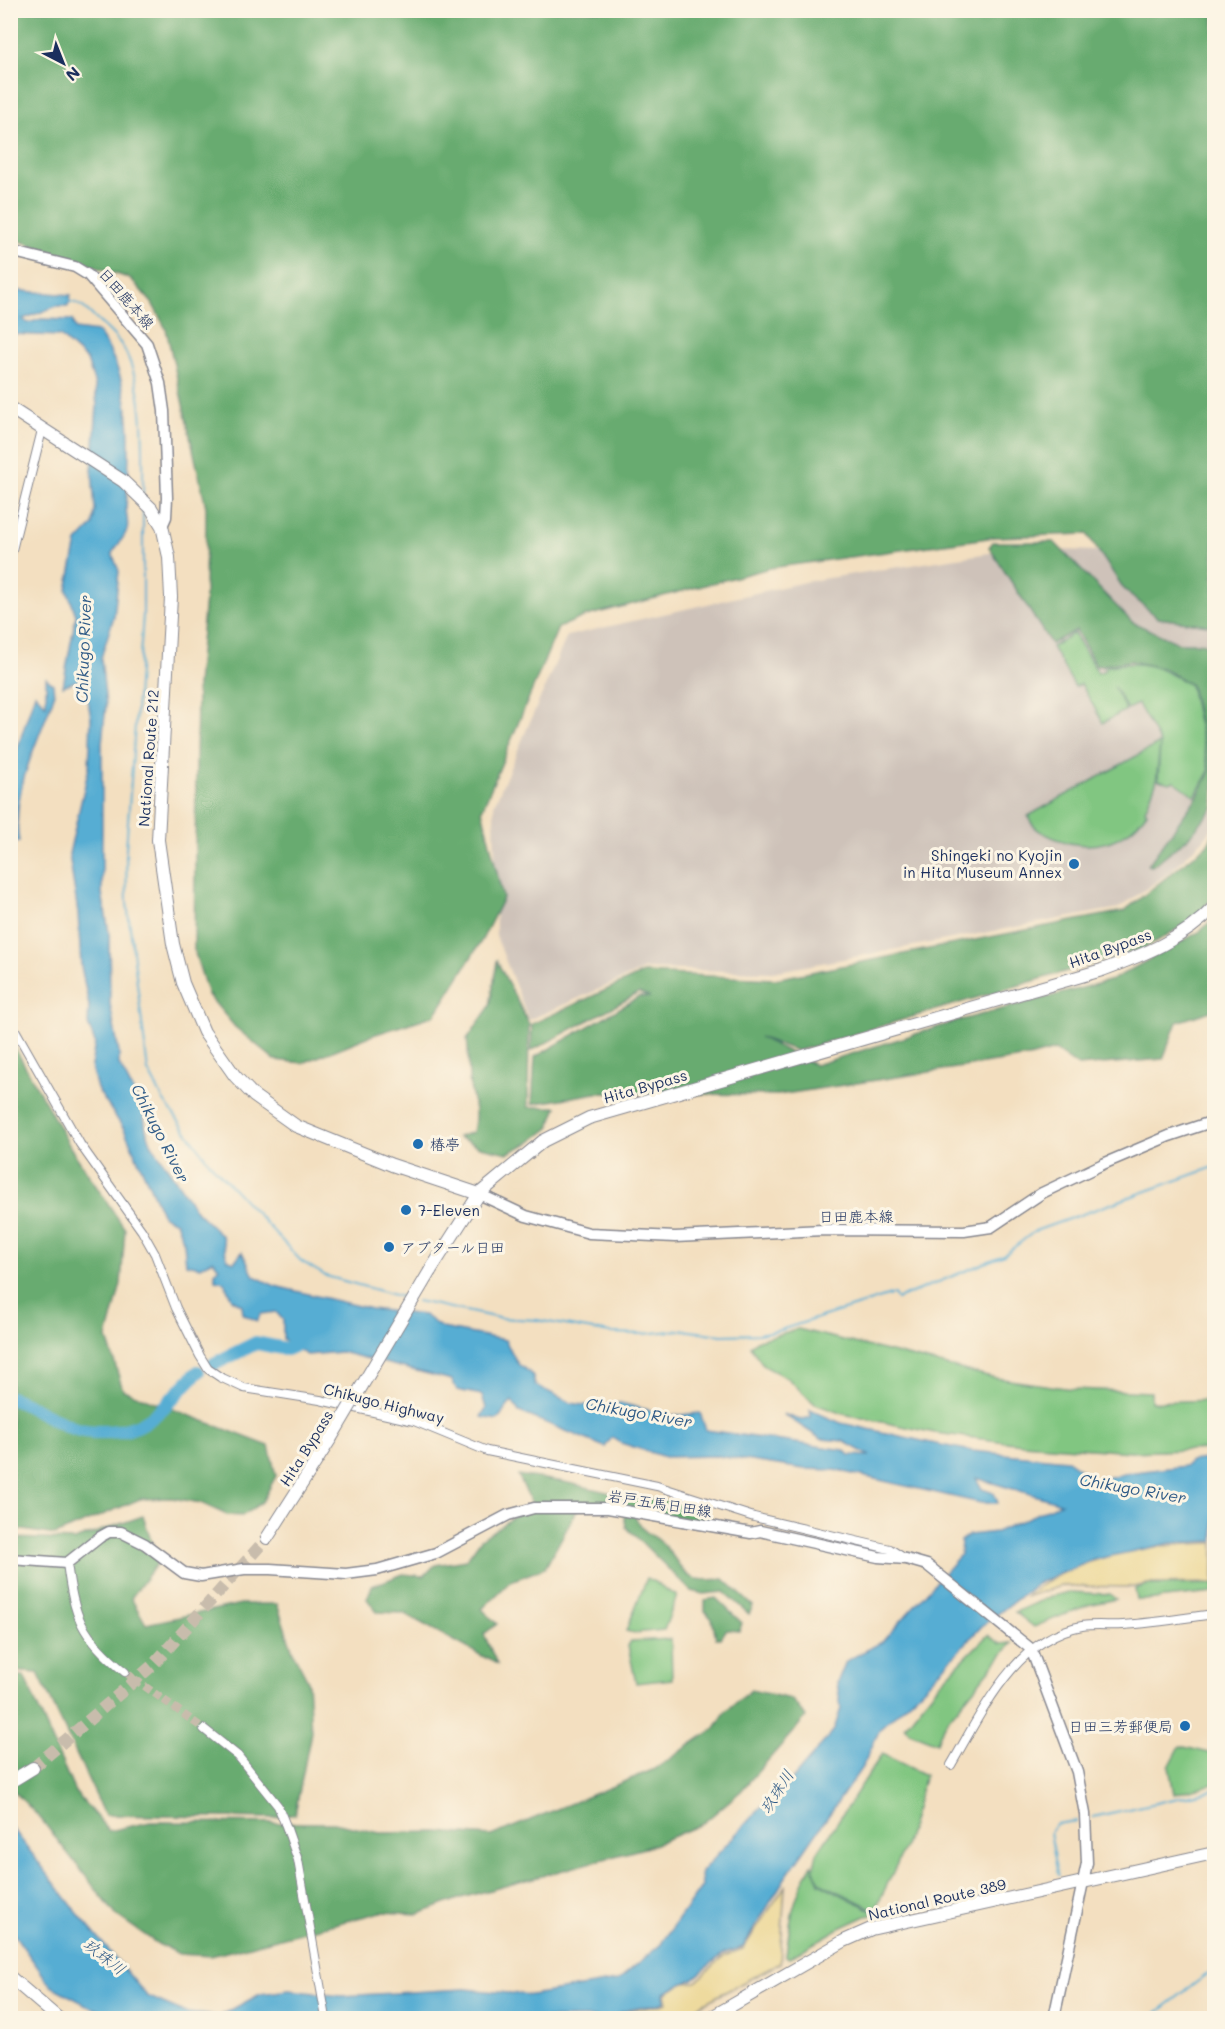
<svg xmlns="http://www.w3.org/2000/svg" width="1225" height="2029" font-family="Mali,'Klee One',sans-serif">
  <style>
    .industrial { fill: #cec2b9 }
    .green { fill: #81c681; stroke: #4e7a70; stroke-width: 1.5 }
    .forest { fill: #68ab6f; stroke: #426d66; stroke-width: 1.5 }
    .sand { fill: #eeda9e; stroke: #84847e; stroke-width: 1.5 }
    .water { fill: #57add3; stroke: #396e98; stroke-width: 1.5 }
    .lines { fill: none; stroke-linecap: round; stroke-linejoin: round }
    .stream { stroke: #57add3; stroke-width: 2 }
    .river { stroke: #57add3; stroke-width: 14 }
    .minor-tunnel { stroke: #c8bcac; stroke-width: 8; stroke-dasharray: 8 4; stroke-linecap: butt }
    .highway-tunnel { stroke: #c8bcac; stroke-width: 12; stroke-dasharray: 12 6; stroke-linecap: butt }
    .minor-casing { stroke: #87878f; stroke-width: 10 }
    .major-casing { stroke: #87878f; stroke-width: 13 }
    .highway-casing { stroke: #87878f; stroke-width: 14 }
    .minor { stroke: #fff; stroke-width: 8 }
    .major { stroke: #fff; stroke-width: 10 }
    .highway { stroke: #fff; stroke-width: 12 }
    .highway-bridge-casing { stroke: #87878f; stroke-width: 14; stroke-linecap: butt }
    .highway-bridge { stroke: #fff; stroke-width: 12 }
    .poi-dot { fill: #1f6fb2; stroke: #fcf5e5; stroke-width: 2 }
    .labels { text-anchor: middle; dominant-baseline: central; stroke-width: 6; stroke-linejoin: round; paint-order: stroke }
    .street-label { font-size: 15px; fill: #1b2f5e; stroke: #fcf5e5 }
    .poi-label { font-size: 15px; fill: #1b2f5e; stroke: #fcf5e5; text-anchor: start }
    .water-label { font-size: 16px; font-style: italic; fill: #305b87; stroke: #fcf5e5 }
  </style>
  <rect width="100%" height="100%" fill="#fcf5e5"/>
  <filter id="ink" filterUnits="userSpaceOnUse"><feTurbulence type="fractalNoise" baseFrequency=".0167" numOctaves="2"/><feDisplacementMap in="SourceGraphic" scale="12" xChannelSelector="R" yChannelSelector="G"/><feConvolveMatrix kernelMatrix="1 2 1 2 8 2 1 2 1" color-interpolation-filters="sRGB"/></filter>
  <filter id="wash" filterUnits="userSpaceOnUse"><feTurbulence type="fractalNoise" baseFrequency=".008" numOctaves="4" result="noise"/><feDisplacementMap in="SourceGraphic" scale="24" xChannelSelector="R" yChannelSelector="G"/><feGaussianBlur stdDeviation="1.35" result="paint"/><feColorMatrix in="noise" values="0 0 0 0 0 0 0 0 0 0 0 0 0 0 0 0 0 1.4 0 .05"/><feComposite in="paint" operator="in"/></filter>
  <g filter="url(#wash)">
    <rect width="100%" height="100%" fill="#f3dfc0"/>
    <path class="industrial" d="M1015,549L1146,552L1214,631V824L1204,839L1170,872L1119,908L773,972L645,969L529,1020L496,936L494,805L567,636L809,581Z"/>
    <path class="green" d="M1074,633L1098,673L1105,670L1104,667C1142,659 1157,665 1190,685L1209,771L1195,796L1174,781L1170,783L1158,780L1160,744L1156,783L1145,810L1147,812C1124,845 1088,853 1052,837C1041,832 1032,828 1028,816L1160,743L1138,704L1127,709L1114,687L1126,710L1103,723L1081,684L1075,687L1052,647Z
      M798,1329L996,1378L1072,1389L1151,1392V1402L1214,1400V1449L1131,1452L1022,1444L935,1433L843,1414L815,1404L787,1378L764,1366L750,1346L758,1340Z
      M647,1578C659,1582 665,1591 677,1596L664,1630L634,1633L626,1631Z
      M1214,1584V1593L1145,1600H1137L1135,1589L1147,1585Z
      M1070,1592L1109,1594L1116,1599L1088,1605L1034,1627L1015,1612L1052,1596Z
      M988,1635L1001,1644L1012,1643L943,1726L937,1743L909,1732L905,1726L939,1684Z
      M671,1639L672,1679L636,1683L628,1646L631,1641Z
      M1180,1746L1214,1754V1784L1174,1794L1169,1767Z
      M882,1754L925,1775L905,1847L875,1910L821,1883L813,1870L817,1853Z
      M812,1864L819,1883L875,1912L838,1929L789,1958L786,1956C790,1919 793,1897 812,1864Z"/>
    <path class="forest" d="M11,10L1214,11V626L1158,618L1124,589L1087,534L995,537L770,568L583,617L558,628L482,810L503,898L482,940L435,1015L370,1036L303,1063L275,1060L235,1027L208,995L194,950L197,685L205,598L206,507L166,329L152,303L131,279L11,238Z
      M993,542H1054L1132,622L1178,643H1203L1208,648L1214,664V807L1188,838L1152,866L1148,865L1197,797L1210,771L1191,685L1165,669L1131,661L1096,666L1076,630L1051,644L989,547Z
      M1214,833V896L1193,920L1145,948L797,1051L759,1037L815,1065L961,1020L1112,980L1199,932L1214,919V1010L1177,1022L1163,1059L1078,1066L1055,1050L1029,1057L778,1095L596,1093L532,1104L535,1057L639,997H650L639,993L531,1051L532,1024L643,973L775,979L1124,911L1207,845Z
      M497,961L529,1024L528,1107H557L549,1128L529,1143L508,1153L480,1147L458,1137L473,1132C479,1104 470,1101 469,1076C468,1064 469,1052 467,1039L490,1006Z
      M10,1039L72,1150L125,1229L121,1284L107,1338L123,1390L269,1446L276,1476L262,1502L242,1516L227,1515L201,1503L172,1498L140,1499L55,1535L11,1528Z
      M518,1475L564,1482L628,1497L697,1504L718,1524L580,1505L545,1568L511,1581L482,1609L497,1624L484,1634L497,1664L403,1613L377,1612L367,1599L372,1586L403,1574L424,1576L435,1565L466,1560L481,1539L532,1504Z
      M624,1514L635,1516C646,1539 652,1531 664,1545C689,1574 680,1583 724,1579L753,1606L749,1614L724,1592L703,1594L691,1591L626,1527Z
      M143,1516L158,1562L131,1598L146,1624L241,1604H277L293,1652L308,1681L311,1732L295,1814L274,1818L105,1815L38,1673L11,1671L10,1538L74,1540Z
      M716,1598L742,1623L739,1631L726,1630L721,1638H716L712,1619L705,1611V1600Z
      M10,1676H24L75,1792L109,1831L150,1822L334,1823L380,1833L437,1832L491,1836L655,1769L715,1728L726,1711L751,1690L791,1699L806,1717L741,1791L702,1824L648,1847L461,1898L419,1914L381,1912L211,1956L179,1954L158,1944L116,1915L41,1819L11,1788Z"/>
    <path class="sand" d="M1214,1543V1583L1147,1584L1134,1587L1061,1586L1025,1597C1076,1555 1151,1544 1214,1543Z
      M785,1886L780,1963L676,2018H612C628,2008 648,2010 667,2003L665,1994L683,1983L696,1982L724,1956L743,1949Z"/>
    <path class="water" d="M11,290L71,295L68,306H57L23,319L28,323L41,319L72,320L75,329L98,332C135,382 131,448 126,507C126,514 129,524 127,530C124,538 117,546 112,553L119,571L114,616L101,658L106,705L102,743V893L109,933L110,1004L119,1053V1064L143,1110L146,1130L151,1143L197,1212L222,1236L227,1259L234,1262L242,1252L254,1276L275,1286L371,1309L424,1315L442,1328L505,1340L518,1364L532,1374L535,1385L571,1403L598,1407L620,1403L671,1416L700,1413L706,1430L844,1450L849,1455L870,1456L843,1441L821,1439L783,1414L800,1420L811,1417L810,1410L841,1423L936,1444L972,1451L1067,1460L1096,1480L1127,1473L1185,1466L1191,1461L1214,1458V1541L1171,1543L1093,1560L1038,1583L982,1626L922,1690L880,1729L863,1766L785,1878L743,1947L724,1953L693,1979L664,1993L665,2002C646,2009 626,2006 611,2018H125L92,2008L51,1986L11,1930L10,1825L83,1920L147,1996L186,2013L220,2016L260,1994L289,1990L341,1996L465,1989L531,1995L617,1981L660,1945L702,1886L701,1872L760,1808L775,1800L834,1730L841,1708L837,1683L846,1661L882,1642L960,1555L961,1541L969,1535L996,1532L1061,1503L976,1478L982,1489L994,1493L998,1503H981L835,1470L804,1469L718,1456L665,1457L621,1443L612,1437L605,1447L519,1412L512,1401L497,1420L481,1417L486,1408L482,1395L457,1390L452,1380L341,1352L307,1355L283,1339V1320L276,1312L261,1314L257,1321L243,1314L242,1305L232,1299L224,1282L215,1280V1273L219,1268L213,1260L201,1267L186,1264L184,1243L176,1222L163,1216L124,1129L97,1089L91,1066L95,1043L88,1024L89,1006L81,966L78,913L69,854L89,767L91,718L84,678L63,686L76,615L67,590L77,542L93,525L95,509L92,471L97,406L95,385L87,360L60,336L11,334Z
      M46,678L53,684L54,696C38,743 10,791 19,842L11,843V769L35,693L46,705Z"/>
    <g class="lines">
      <path class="stream" d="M69,302C82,302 90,314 99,322C108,330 118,338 124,349C146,390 143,449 143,494
        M143,506V615L126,849L127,903L148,1071L164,1101L209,1162L301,1261L326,1276L409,1299
        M417,1301L499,1318L537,1320L610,1333L643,1334L682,1330L722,1335L758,1334L780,1330L894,1294L897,1299L1004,1255L1035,1231L1214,1167
        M1093,1817L1214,1790
        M1058,1875L1050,1832L1056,1824L1076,1821
        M1150,2018L1214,1969"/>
      <path class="river" d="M214,1364L256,1343L286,1349L309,1339
        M10,1398C33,1405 51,1420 73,1428C83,1432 94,1432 105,1432C151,1433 168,1400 198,1372"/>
    </g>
  </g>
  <g filter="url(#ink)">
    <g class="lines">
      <path class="minor-tunnel" d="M125,1672L204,1729"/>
      <path class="highway-tunnel" d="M33,1768L153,1665L267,1538"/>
      <defs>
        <path id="minor" d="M10,558L42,430
          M10,1021L80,1144L142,1231L155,1254L176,1308L200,1356L208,1369L220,1377L244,1388L320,1400L414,1421L487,1451L657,1486L754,1517L890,1549L904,1558
          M67,1563C74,1617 81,1637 125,1672
          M204,1729L238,1756L278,1806L286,1826L298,1860L326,2018
          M951,1765C982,1712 1015,1638 1082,1626C1096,1624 1110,1626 1123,1625C1154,1623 1184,1618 1214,1614"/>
        <path id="major" d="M10,251L75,267L88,275L147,344L160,383L164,411L167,498L166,517L162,526
          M479,1194L526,1216L589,1233L675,1237L823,1230L964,1231L991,1227L1042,1193L1103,1164L1169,1136L1214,1121
          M10,1559L67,1563L100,1537L109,1532H121L145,1544L184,1573L201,1576L244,1569H270L346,1574L377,1570L436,1553L508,1515L534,1508H608L751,1533L760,1531L878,1557L906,1559L927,1565L1031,1649L1077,1772L1085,1814L1087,1863L1054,2018"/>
        <path id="highway" d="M10,408L123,481L151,508L162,526L169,557L171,597L158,840L173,944L183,983L204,1032L235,1076L254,1096L296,1126L392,1165L479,1194
          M430,1271L479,1194L543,1141L589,1118L1102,970C1143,955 1184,939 1214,907
          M267,1538L331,1438
          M10,1782L33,1768
          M10,1977L58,2018
          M710,2018L844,1941L871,1929L1214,1853"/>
      </defs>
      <use href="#minor" class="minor-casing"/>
      <use href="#major" class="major-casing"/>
      <use href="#highway" class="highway-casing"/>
      <use href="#minor" class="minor"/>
      <use href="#major" class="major"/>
      <use href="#highway" class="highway"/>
      <defs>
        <path id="highway-bridge" d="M331,1438L430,1271"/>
      </defs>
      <use href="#highway-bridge" class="highway-bridge-casing"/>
      <use href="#highway-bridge" class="highway-bridge"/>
    </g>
  </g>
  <g class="poi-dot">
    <circle cx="1074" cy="864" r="6"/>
    <circle cx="418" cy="1144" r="6"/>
    <circle cx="406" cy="1210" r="6"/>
    <circle cx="389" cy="1247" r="6"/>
    <circle cx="1185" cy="1726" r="6"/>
  </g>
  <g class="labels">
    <g class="street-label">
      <text transform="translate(127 298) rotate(49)">日田鹿本線</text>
      <text transform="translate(148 758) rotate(-86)">National Route 212</text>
      <text transform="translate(1110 948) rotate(-20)">Hita Bypass</text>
      <text transform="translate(645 1086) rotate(-16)">Hita Bypass</text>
      <text x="856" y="1216">日田鹿本線</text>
      <text transform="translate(384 1403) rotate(14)">Chikugo Highway</text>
      <text transform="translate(306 1448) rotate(-58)">Hita Bypass</text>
      <text transform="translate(660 1503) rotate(9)">岩戸五馬日田線</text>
      <text transform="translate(937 1899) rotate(-13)">National Route 389</text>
    </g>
    <g class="poi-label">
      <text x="1062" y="855" text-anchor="end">Shingeki no Kyojin<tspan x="1062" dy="17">in Hita Museum Annex</tspan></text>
      <text x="430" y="1144">椿亭</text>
      <text x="418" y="1210">7-Eleven</text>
      <text x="401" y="1247">アブタール日田</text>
      <text x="1173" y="1726" text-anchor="end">日田三芳郵便局</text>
    </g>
    <g class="water-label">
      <text transform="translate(83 649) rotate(-88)">Chikugo River</text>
      <text transform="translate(161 1133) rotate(63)">Chikugo River</text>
      <text transform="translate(639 1412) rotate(10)">Chikugo River</text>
      <text transform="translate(1133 1488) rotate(10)">Chikugo River</text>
      <text transform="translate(776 1791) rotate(-57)">玖珠川</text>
      <text transform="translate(105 1956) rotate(38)">玖珠川</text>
    </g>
  </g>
  <rect width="1225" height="2029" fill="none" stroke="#fcf5e5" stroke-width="36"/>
  <g transform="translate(63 63) rotate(138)" stroke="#fcf5e5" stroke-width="4.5" paint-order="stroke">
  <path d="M0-4.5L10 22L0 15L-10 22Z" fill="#1b2f5e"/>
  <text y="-9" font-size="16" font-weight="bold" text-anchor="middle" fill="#1b2f5e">N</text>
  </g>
</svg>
